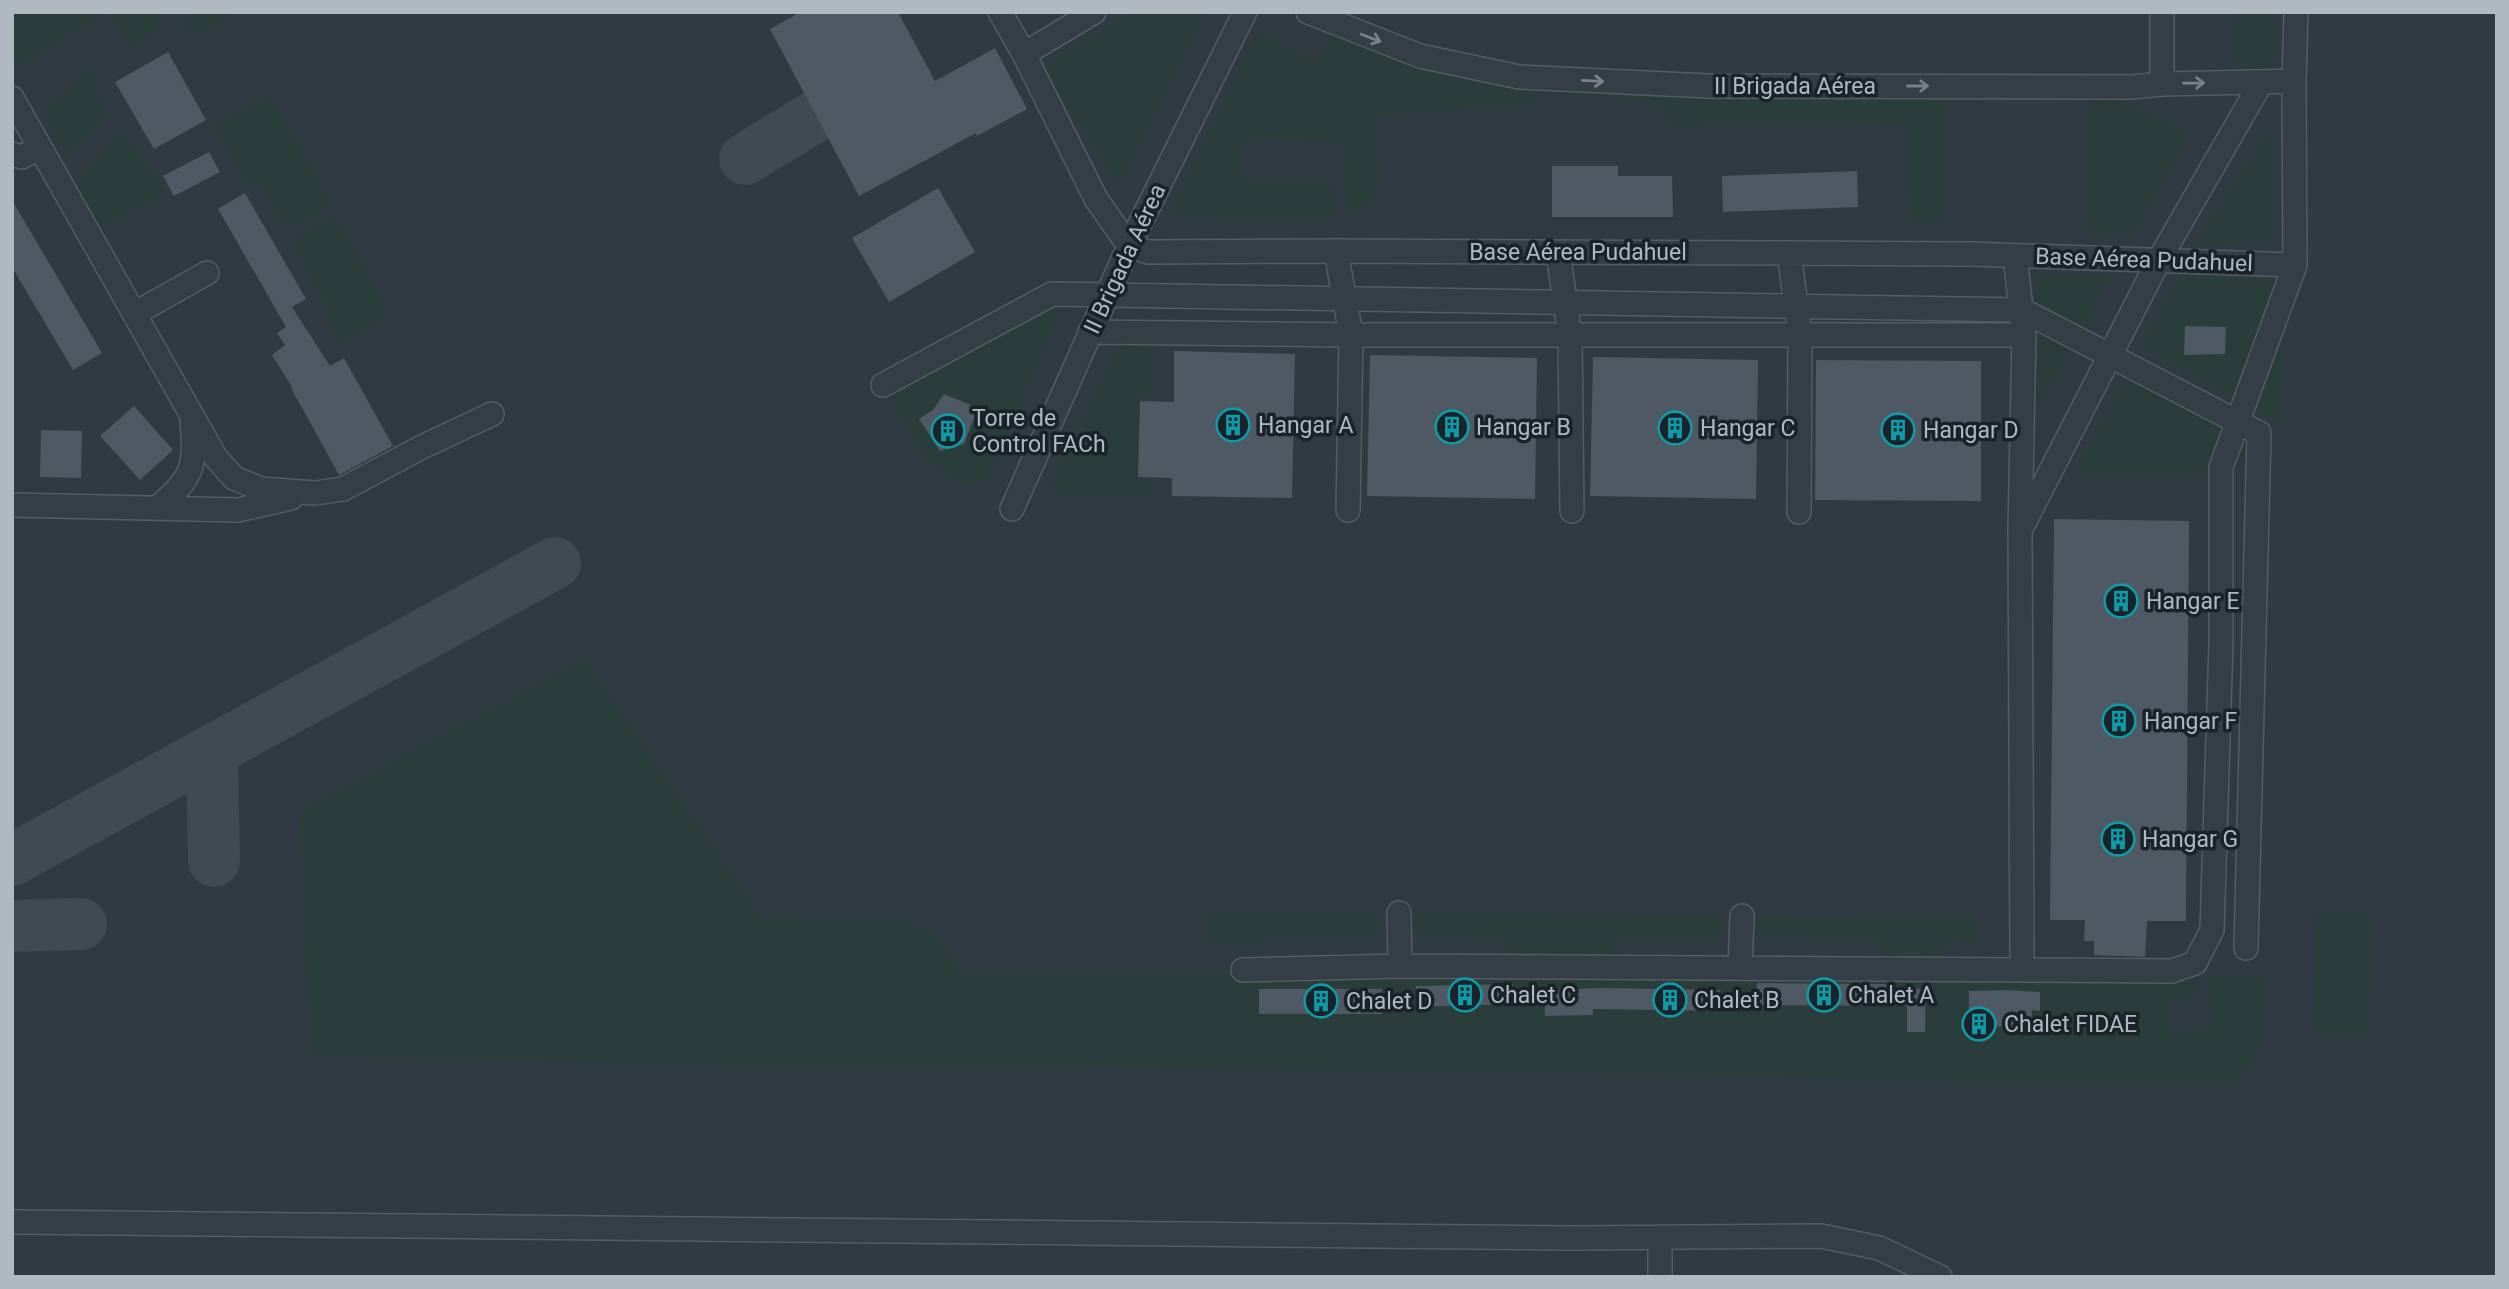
<svg xmlns="http://www.w3.org/2000/svg" width="2509" height="1289" font-family="Roboto,sans-serif">
  <style>
    .airport { fill: #303a42 }
    .green { fill: #2a3d3a }
    .lines { fill: none; stroke-linecap: round; stroke-linejoin: round }
    .taxiway { stroke: #3f4a52; stroke-width: 52 }
    .building { fill: #4e5963 }
    .minor-casing { stroke: #535c63; stroke-width: 26 }
    .minor { stroke: #353e46; stroke-width: 23 }
    .oneway { stroke: #79828a }
    .labels { text-anchor: middle; dominant-baseline: central; stroke-width: 7; stroke-linejoin: round; paint-order: stroke }
    .street-label { font-size: 23px; fill: #b0b9c2; stroke: #1b232a }
    .poi-label { font-size: 23px; fill: #b0b9c2; stroke: #1b232a; text-anchor: start }
  </style>
  <rect width="100%" height="100%" fill="#222d35"/>
  <path class="airport" d="M12,12H2497V1277H12Z"/>
  <path class="green" d="M12,12H107L13,68Z
    M110,12H160L156,31L130,46Z
    M189,12H234L191,38L186,27Z
    M1135,12H1207L1120,186L1043,66Z
    M2234,12H2277L2276,54L2268,70L2260,73H2234Z
    M1332,32L1535,84L1533,102L1376,116C1373,139 1386,181 1373,200C1370,204 1363,208 1360,211H1346V155L1342,146L1332,141L1243,138L1242,181L1329,183L1334,192V216L1171,214L1256,33L1313,58L1321,54Z
    M89,69L106,114L68,153L43,112Z
    M1542,78L1947,97L1943,222L1909,221L1907,125L1701,118L1700,128L1675,129L1665,111L1654,101L1540,92Z
    M271,96L331,204L286,229L262,186L245,181L215,127Z
    M2088,97L2118,99L2191,134L2135,230L2086,231Z
    M2273,126V237L2267,241L2195,246Z
    M121,134L167,191L97,230L74,184Z
    M336,216L390,314L339,342L327,320L330,310L292,241Z
    M2186,268L2278,271L2284,276L2283,424L2142,346Z
    M2037,275L2110,276L2082,331L2036,306Z
    M1065,300L986,482L959,484L924,455L890,394Z
    M2038,332L2071,347L2035,413Z
    M1124,339L1155,341L1151,393L1139,392L1137,479L1151,480L1150,495L1055,494L1051,482Z
    M2132,371L2248,437L2246,460L2231,471H2074Z
    M584,660L764,921L912,923L936,937L962,973H2198V994L2168,1001L2169,1034L2212,1033L2210,976L2264,975L2260,1052L2236,1082L311,1057L300,812Z
    M1210,912L1380,913V934H1263L1260,947L1207,944Z
    M2316,912L2371,913L2369,1035L2315,1034Z
    M1399,913L1723,916L1722,937H1613L1612,953L1507,952L1506,935L1399,933Z
    M1742,916L1978,918V942L1945,939L1944,950L1879,953L1877,936L1741,933Z"/>
  <g class="lines">
    <path class="taxiway" d="M745,159L816,116
      M212,752L214,861
      M12,860L555,563
      M12,926L81,924"/>
  </g>
  <path class="building" d="M801,12H898L935,81L995,48L1027,109L977,136L976,133L859,196L770,29Z
    M168,52L206,120L154,149L115,82Z
    M209,152L220,172L174,196L163,176Z
    M1552,166H1618V176H1672L1673,217H1552Z
    M1857,171L1858,207L1723,212L1722,176Z
    M938,188L975,252L889,302L852,238Z
    M245,193L306,299L292,307L330,366L344,358L393,446L339,475L291,388L292,387L272,355L285,345L277,333L286,327L218,209Z
    M12,200L102,353L73,370L12,267Z
    M2185,326L2226,327L2225,354L2184,355Z
    M1174,351L1295,354L1292,498L1172,496V478L1138,477L1140,401L1174,402Z
    M1370,355L1537,358L1535,499L1367,496Z
    M1593,357L1758,360L1756,499L1590,496Z
    M1816,360L1981,361V501L1815,500Z
    M944,394L978,408L964,444L940,451L919,419L933,410Z
    M134,406L173,450L140,480L100,436Z
    M41,430L82,431L81,478L40,477Z
    M2054,519L2189,521L2186,921H2147L2145,957L2094,955V941H2084L2085,920H2050Z
    M1757,983L1891,984V988L1926,989L1925,1032H1907V1006L1757,1005Z
    M1513,984L1514,1004L1416,1007V986Z
    M1601,988L1720,990L1719,1011L1593,1009V1015L1545,1016L1544,990Z
    M1259,989H1382V1014H1259Z
    M2005,990L2040,992V1011L2032,1010L2031,1028L1990,1026V1039L1968,1038L1969,991Z"/>
  <g class="lines">
    <defs>
      <path id="minor" d="M1000,12L1024,54L1096,199L1129,246L1148,252L1336,251L1970,254L2295,265
        M1308,12L1420,56L1519,77L1709,86L2133,87L2162,84L2294,81
        M1024,54L1094,12
        M2162,84V12
        M12,98L216,458L234,478L261,489L315,493L343,489L422,447L492,414
        M12,154L22,157L40,147
        M1336,251L1351,335L1348,510
        M1558,253L1570,335L1572,511
        M1789,253L1800,335L1799,512
        M2015,256L2024,335L2020,529L2022,970
        M134,314L207,273
        M1090,332L1351,335H2024
        M883,385L1052,294L2022,310L2259,433L2246,948
        M12,505L238,510L291,498
        M157,508C193,478 196,467 192,421
        M1012,509L1129,246L1245,12
        M2024,523L2159,260L2261,83
        M1399,913L1400,966
        M1740,968L1742,916
        M1243,970L1400,966L2172,971L2195,963L2212,930L2221,642V467L2295,265L2294,81L2296,12
        M12,1222L1571,1238L1821,1236L1879,1248L1940,1277
        M1660,1277V1237"/>
    </defs>
    <use href="#minor" class="minor-casing"/>
    <use href="#minor" class="minor"/>
  </g>
  <defs><path id="oneway-shaft" d="M-6 0H5M1.5-3L5.5 0L1.5 3" fill="none" stroke-width="1.6" stroke-linecap="round" stroke-linejoin="round" transform="scale(1.75)"/></defs>
  <g class="oneway">
    <use href="#oneway-shaft" transform="translate(1371 38) rotate(21)"/>
    <use href="#oneway-shaft" transform="translate(1593 81) rotate(3)"/>
    <use href="#oneway-shaft" transform="translate(2194 83) rotate(-1)"/>
    <use href="#oneway-shaft" transform="translate(1918 86)"/>
  </g>
  <defs>
    <symbol id="building-ring" viewBox="-11 -11 22 22"><circle r="9.5" fill="#1b232a" stroke="#0f9aa8" stroke-width="1.5"/><path d="M-4-6H4V6H1V3H-1V6H-4ZM-2.5-4.3h1.7v1.8h-1.7ZM.8-4.3h1.7v1.8H.8ZM-2.5-1h1.7V.8h-1.7ZM.8-1h1.7V.8H.8Z" fill="#0f9aa8"/></symbol>
  </defs>
  <g fill-rule="evenodd">
    <use href="#building-ring" x="1214" y="406" width="38" height="38"/>
    <use href="#building-ring" x="1433" y="408" width="38" height="38"/>
    <use href="#building-ring" x="1656" y="409" width="38" height="38"/>
    <use href="#building-ring" x="1879" y="411" width="38" height="38"/>
    <use href="#building-ring" x="929" y="412" width="38" height="38"/>
    <use href="#building-ring" x="2102" y="582" width="38" height="38"/>
    <use href="#building-ring" x="2100" y="702" width="38" height="38"/>
    <use href="#building-ring" x="2099" y="820" width="38" height="38"/>
    <use href="#building-ring" x="1446" y="976" width="38" height="38"/>
    <use href="#building-ring" x="1805" y="976" width="38" height="38"/>
    <use href="#building-ring" x="1651" y="981" width="38" height="38"/>
    <use href="#building-ring" x="1302" y="982" width="38" height="38"/>
    <use href="#building-ring" x="1960" y="1005" width="38" height="38"/>
  </g>
  <g class="labels">
    <g class="street-label">
      <text x="1795" y="86">II Brigada Aérea</text>
      <text x="1578" y="252">Base Aérea Pudahuel</text>
      <text transform="translate(1125 259) rotate(-65)">II Brigada Aérea</text>
      <text transform="translate(2144 260) rotate(2)">Base Aérea Pudahuel</text>
    </g>
    <g class="poi-label">
      <text x="972" y="418">Torre de<tspan x="972" dy="26">Control FACh</tspan></text>
      <text x="1258" y="425">Hangar A</text>
      <text x="1476" y="427">Hangar B</text>
      <text x="1700" y="428">Hangar C</text>
      <text x="1923" y="430">Hangar D</text>
      <text x="2146" y="601">Hangar E</text>
      <text x="2144" y="721">Hangar F</text>
      <text x="2142" y="839">Hangar G</text>
      <text x="1490" y="995">Chalet C</text>
      <text x="1848" y="995">Chalet A</text>
      <text x="1694" y="1000">Chalet B</text>
      <text x="1346" y="1001">Chalet D</text>
      <text x="2004" y="1024">Chalet FIDAE</text>
    </g>
  </g>
  <rect width="2509" height="1289" fill="none" stroke="#b0b9c2" stroke-width="28"/>
</svg>
